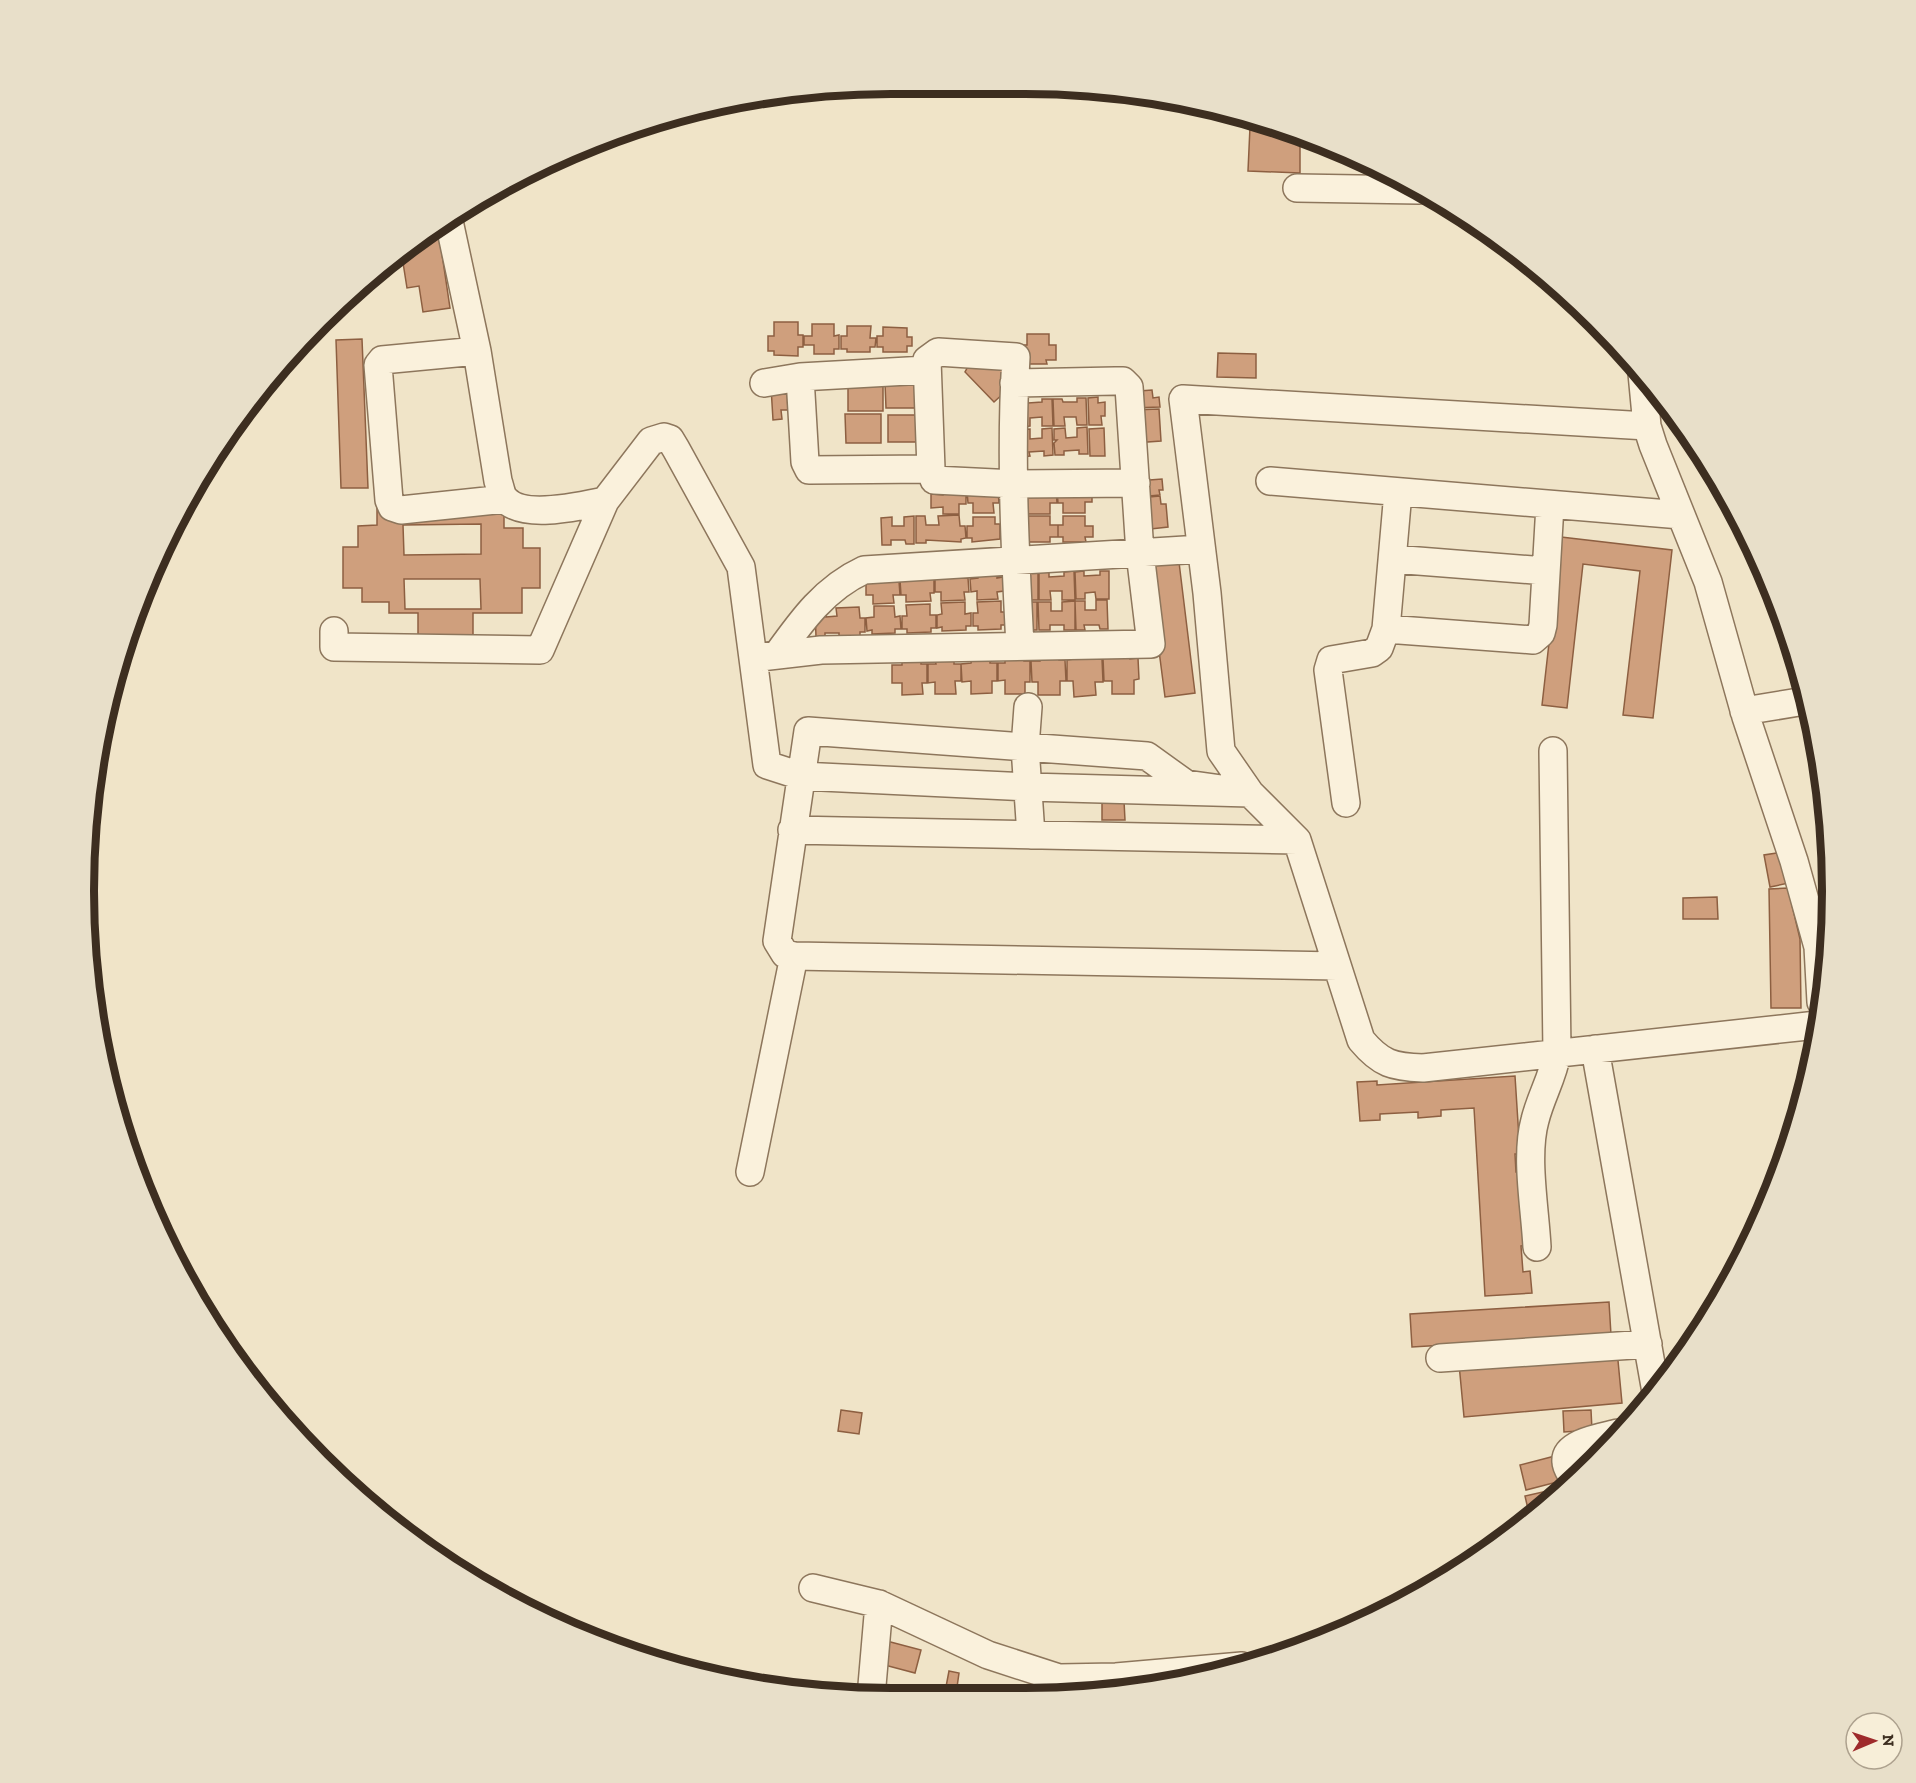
<svg xmlns="http://www.w3.org/2000/svg" width="1916" height="1783" font-family="'Zilla Slab',serif">
  <style>
    .building { fill: #cf9f7d; stroke: #8d5f41; stroke-width: 1.5; fill-rule: evenodd }
    .lines { fill: none; stroke-linecap: round; stroke-linejoin: round }
    .minor-casing { stroke: #8d765c; stroke-width: 30 }
    .minor { stroke: #faf1dc; stroke-width: 27 }
    .rim { fill: none; stroke: #3d2e20; stroke-width: 8 }
  </style>
  <rect width="100%" height="100%" fill="#f0e4c8"/>
  <path class="building" d="M1250,127L1278,128L1300,137V173L1248,171Z
    M438,227L450,308L423,312L419,286L407,288L401,250Z
    M774,322H798V335H803V347H798V356L774,355V351H768V336H774Z
    M812,324H834V336L839,335V349H834V354H814V345H804V336H812Z
    M847,326H871L870,338H876L875,347H870V352H847V349H841V336H847Z
    M883,327L907,328V337H912V346H907V352H883V347H877V336H883Z
    M1027,334H1049V345H1056V360H1046L1047,364H1028L1020,345H1027Z
    M362,339L368,488H341L336,340Z
    M1218,353L1256,354V378L1217,377Z
    M970,363H999L1006,372L1005,392L994,402L965,372Z
    M918,382L919,408H886L885,383Z
    M848,384H883V411H848Z
    M771,387L787,391L788,410H781L782,419L773,420Z
    M1152,390L1153,398L1159,397L1160,407L1132,408L1139,391Z
    M1098,397V403L1105,402V416H1101L1102,425H1089L1088,398Z
    M1077,398H1086L1087,425H1077L1076,417H1064L1065,426H1054L1053,399H1062L1063,402H1077Z
    M1042,399H1052L1053,426H1042V417L1030,418V426L1019,427L1018,400H1028V403L1042,402Z
    M1159,409L1161,441L1134,443L1133,410Z
    M845,414H881V443H846Z
    M888,415H922V442H888Z
    M1087,427L1088,454H1079V450L1064,451V455H1055L1054,443L1057,440H1054V429L1065,428L1066,438L1077,437V428Z
    M1052,428L1053,455L1044,456V451L1029,452L1030,456L1020,457L1019,430L1030,429V439L1042,438V429Z
    M1104,428L1105,456H1090L1089,429Z
    M1162,479L1163,490H1159L1160,495L1149,496L1137,481Z
    M943,486L966,491V504H959V514H943V507L931,508V494L943,495Z
    M1027,486L1056,490L1057,503H1050V514H1027Z
    M1092,489V502H1085V513H1063V503H1058L1057,490Z
    M998,490L999,503H993L994,513H973V503H968L967,491Z
    M1160,496L1161,504H1166L1168,527L1142,530L1149,497Z
    M377,504H504V528H523V548H540V588H522V613H473V639H418V613H389V602H362V588H343V547H358V526L377,525ZM481,524V554L404,555L403,525ZM404,579H480L481,609H405Z
    M959,515L960,526H965L966,538L961,539V542L926,540V543H916V516H925L926,525H939L938,516Z
    M914,516V544H906L905,540H891V545H882L881,518L892,517V526H904V517Z
    M1028,516H1050V525H1058V537H1050V542H1028Z
    M1063,516H1085V526H1093V537H1085L1086,542H1063V537H1058V525H1063Z
    M973,517H995V524H1000V539L972,542V538H967V526H973Z
    M1561,537L1672,550L1653,718L1623,715L1640,571L1583,564L1567,708L1542,705Z
    M1178,554L1195,693L1165,697L1147,558Z
    M1074,571L1075,600H1062V591H1050L1051,600H1039V572H1049V577L1064,576V572Z
    M1084,571V576L1100,575V571H1109V599H1096L1095,592L1085,593V599H1076L1075,572Z
    M1030,572H1038V600H1028Z
    M997,573V578L1003,577L1004,591L997,592L998,599L977,600V591L971,592L970,579L978,578V574Z
    M943,574H962V578H968L969,592H964L965,600L941,601V592H935V579H943Z
    M934,579V593H930L931,601L906,602V595H901L900,580Z
    M899,581L900,595H893L894,603L873,604V595H866V582Z
    M1096,600H1107L1108,629H1100L1099,625H1084L1085,630H1076L1075,601H1085V610H1096Z
    M1001,601V612H1007V625H1001V629L978,630V626H973V613H978L977,602Z
    M1075,601V630H1064V625H1050V630H1039L1038,602H1051V611H1062V602Z
    M965,602V614L971,613V626H966V630L942,631V627L937,628V615L942,614L941,603Z
    M1028,602H1037V630H1030Z
    M930,604V615H936V628H931V632L907,633V629H902V616H907L906,605Z
    M874,606H894L895,617L900,616L901,629H895V633L872,634V630L867,631L866,618L874,617Z
    M859,607L860,618H865V632H860V636L839,637V633H825V637H816L815,608H826V617L837,616L836,608Z
    M1130,654V659L1138,658L1139,679L1134,680V694H1112V681H1104L1103,658Z
    M1040,655H1059V660H1065L1066,681H1060V695H1038V682H1032L1031,661H1040Z
    M1094,656V659H1102L1103,682H1095L1096,695L1074,697L1073,681H1067V660Z
    M990,657V663H997V681H992V693L971,694V681L962,682L961,664L971,663L972,658Z
    M1005,657H1024V661H1030V682H1025V694H1005V680L998,681V663H1005Z
    M935,658H954V664H961V681H955L956,694H935V682L928,683V664H936Z
    M902,660H921V664H927V683H922L923,694L902,695V683H892V665H902Z
    M1124,801L1125,820H1102V802Z
    M1784,852L1789,883L1770,887L1764,855Z
    M1788,888L1800,939L1801,1008H1771L1769,889Z
    M1717,897L1718,919H1683V898Z
    M1515,1076L1520,1154H1515L1516,1172H1526L1531,1245L1521,1246L1523,1272L1530,1271L1532,1293L1485,1296L1474,1108L1441,1110V1116L1418,1118V1112L1380,1114V1120L1360,1121L1357,1082L1377,1081V1085Z
    M1609,1302L1611,1335L1412,1347L1410,1314Z
    M1617,1350L1622,1403L1464,1417L1459,1364Z
    M841,1410L862,1413L859,1434L838,1431Z
    M1591,1410L1592,1430L1564,1432L1563,1411Z
    M1555,1456L1561,1481L1526,1490L1520,1465Z
    M1565,1487L1557,1498L1530,1518L1525,1496Z
    M883,1640L921,1650L915,1673L877,1663Z
    M949,1671L959,1673L956,1694L945,1692Z
    M1106,1688H1124V1692L1106,1693Z
    M1069,1691H1089V1693L1069,1694Z"/>
  <g class="lines">
    <defs>
      <path id="minor" d="M1297,188L1419,190
        M449,221L477,351L498,481C500,486 501,495 505,499C523,520 581,506 605,501
        M477,351L382,360L378,365L389,500L392,507L401,510L505,499
        M1642,373L1647,426L1653,445L1708,582L1746,717L1794,861L1818,947L1821,1002
        M800,377L805,462L809,470L931,469
        M764,383L800,377L926,370
        M1270,481L1681,515
        M1393,559L1546,571
        M1386,629L1398,492
        M334,631V647L540,650L605,501L651,441L664,437L670,439L676,449L741,567L767,765L801,776L1028,787L1250,793L1221,751L1207,593L1183,399L1647,426
        M1020,646C1015,550 1010,453 1016,357L938,352L927,360L931,469L934,480L1015,484L1136,483
        M777,655C802,620 825,588 864,570L1201,549
        M753,658L821,650L1151,644L1140,553L1129,387L1123,381H1115L1014,383
        M1028,707L1025,747L1031,835
        M1744,711L1805,701
        M1346,803L1328,670L1331,660L1372,653L1379,648L1386,629L1533,640L1541,633L1543,625L1550,505
        M792,830L1297,840L1361,1040C1381,1064 1393,1067 1423,1068L1817,1025
        M1297,840L1250,793L1186,784L1147,756L808,731L777,941L785,954L794,956L1337,966
        M1595,1049L1656,1392
        M750,1172L794,956
        M1537,1247C1535,1208 1525,1156 1535,1120C1541,1096 1553,1077 1557,1053L1553,751
        M1440,1358L1648,1344
        M1574,1480C1572,1475 1566,1468 1566,1462C1564,1442 1604,1437 1618,1433
        M813,1588L879,1604L988,1655L1059,1678L1116,1677L1242,1666
        M871,1697L879,1604"/>
    </defs>
    <use href="#minor" class="minor-casing"/>
    <use href="#minor" class="minor"/>
  </g>
  <path d="M0 0H1916V1783H0ZM891 94H1025A797 797 0 0 1 1822 891V891A797 797 0 0 1 1025 1688H891A797 797 0 0 1 94 891V891A797 797 0 0 1 891 94Z" fill="#e8dfc9" fill-rule="evenodd"/>
  <path class="rim" d="M891 94H1025A797 797 0 0 1 1822 891V891A797 797 0 0 1 1025 1688H891A797 797 0 0 1 94 891V891A797 797 0 0 1 891 94Z"/>
  <g transform="translate(1874 1741) rotate(88)"><circle r="28" fill="#f7eed8" stroke="#ada18e" stroke-width="1.5"/>
  <path d="M0-4.5L10 22L0 15L-10 22Z" fill="#9e2a2b"/>
  <text y="-9" font-size="16" font-weight="bold" text-anchor="middle" fill="#3d2e20">N</text>
  </g>
</svg>
